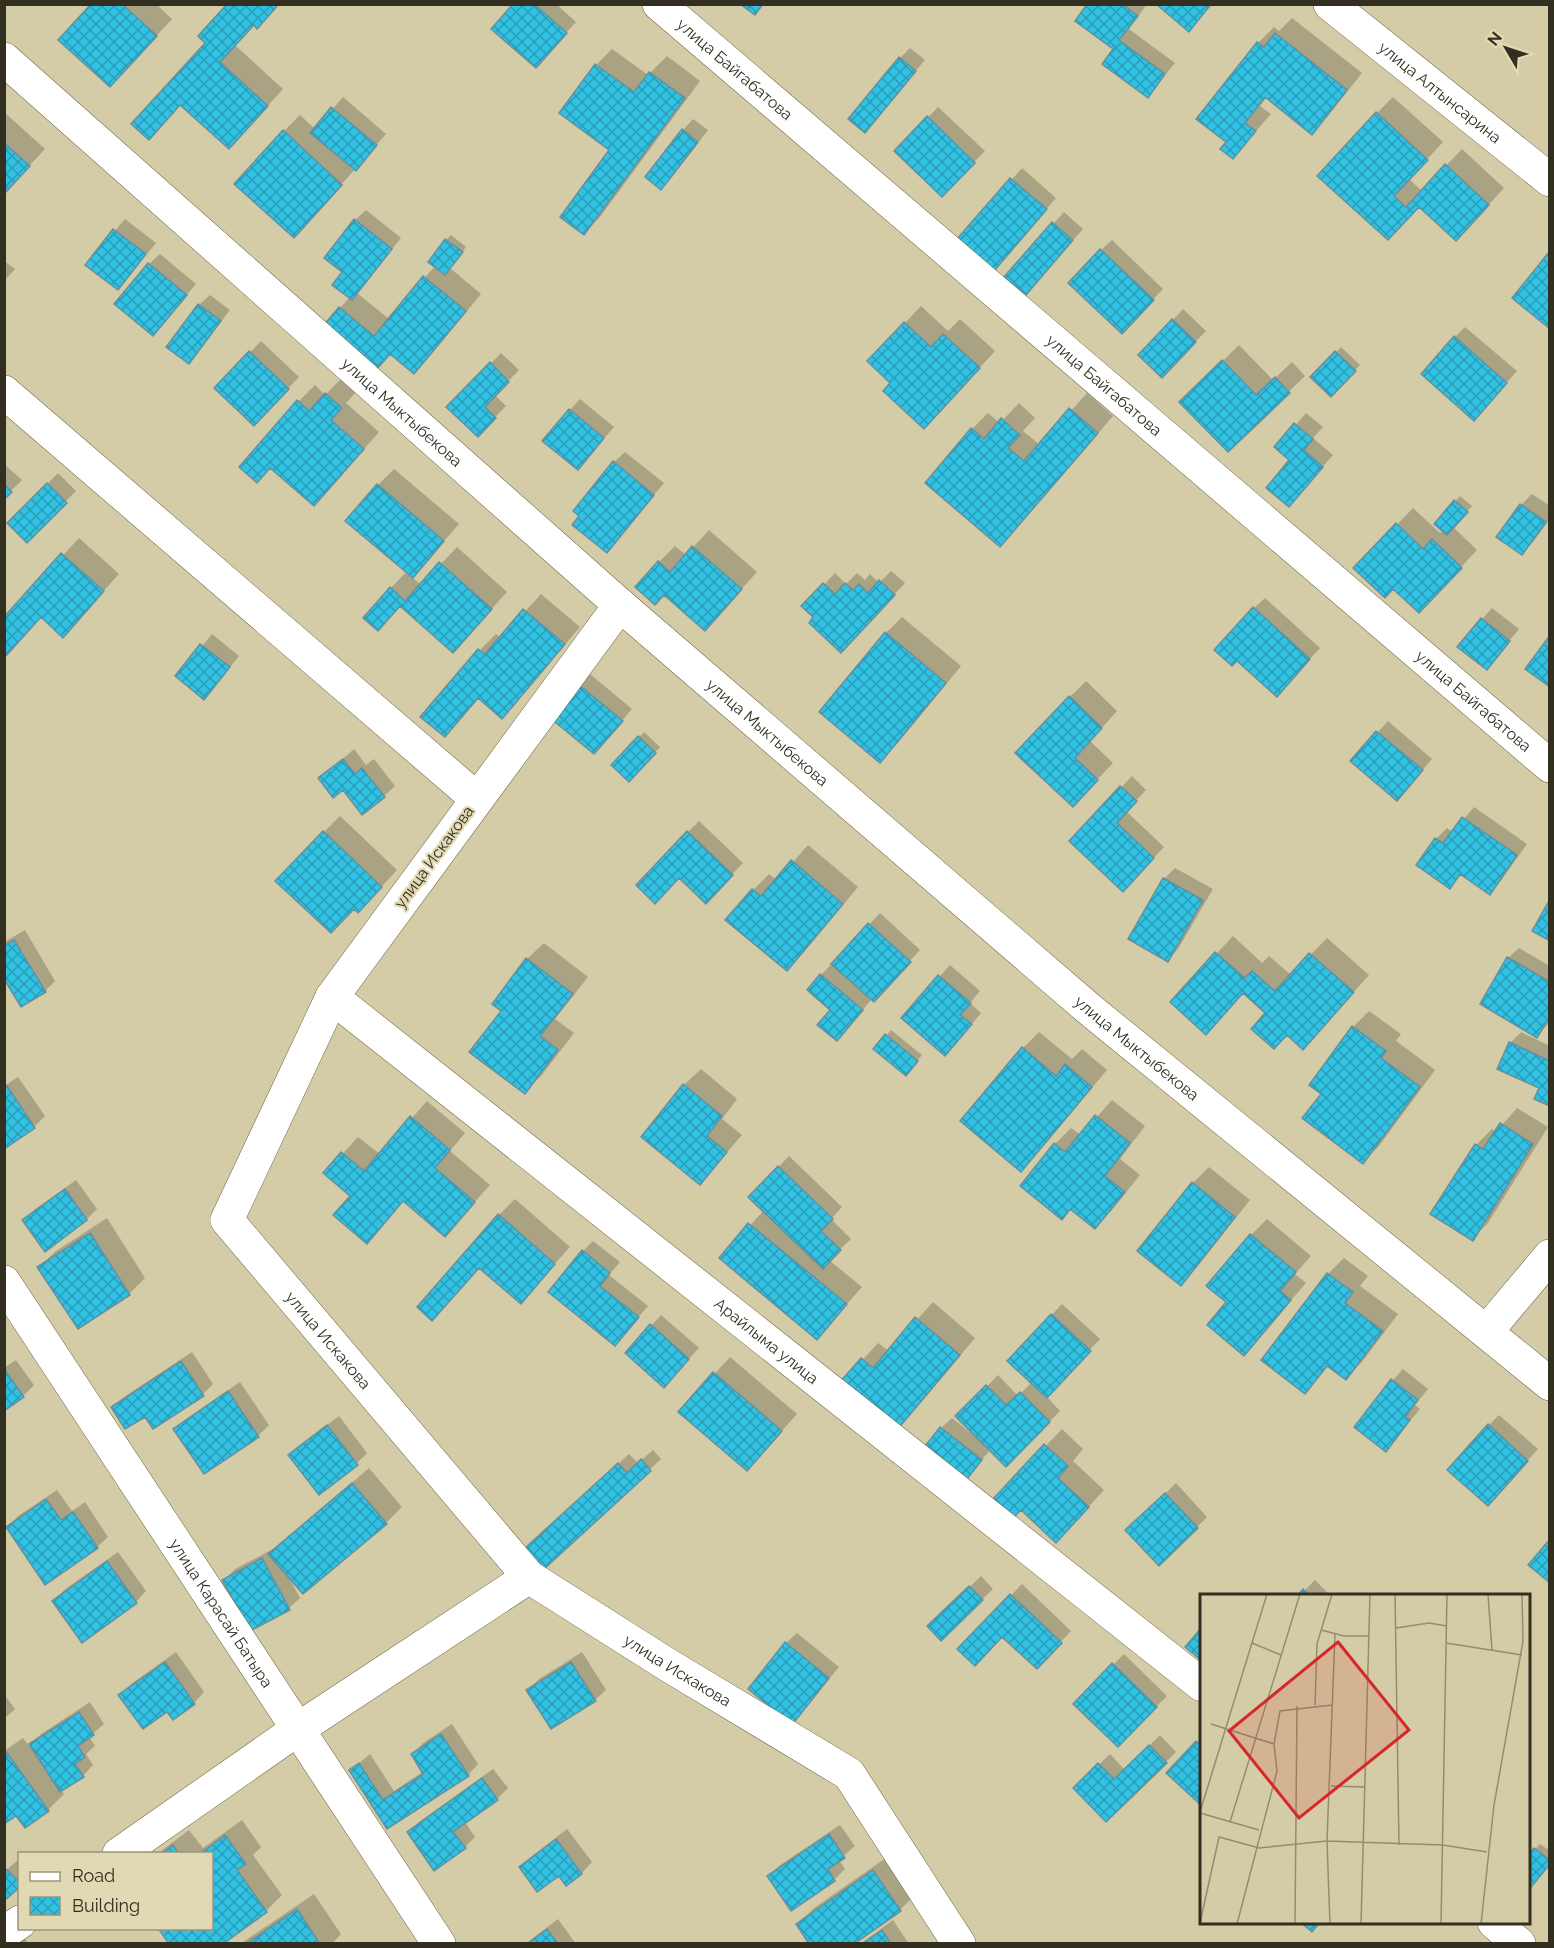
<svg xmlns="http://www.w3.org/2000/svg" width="1554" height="1948" font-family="Raleway,sans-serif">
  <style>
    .shadow { fill: #0003 }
    .building { fill: url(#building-cross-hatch); stroke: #65919e; stroke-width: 1.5 }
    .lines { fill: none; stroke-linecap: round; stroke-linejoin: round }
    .street-casing { stroke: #6f6744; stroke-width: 34 }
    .street { stroke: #fff; stroke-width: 33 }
    .labels { text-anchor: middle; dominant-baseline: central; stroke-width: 4.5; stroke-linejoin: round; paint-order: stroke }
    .street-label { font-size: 16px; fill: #322f20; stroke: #e1d9b3 }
    .inset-road { fill: none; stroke: #938d70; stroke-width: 1.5 }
    .view { fill: #d62828; fill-opacity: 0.15; stroke: #d62828; stroke-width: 3 }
    .inset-edge { fill: none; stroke: #322f20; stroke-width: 3 }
  </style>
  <defs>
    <pattern id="building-cross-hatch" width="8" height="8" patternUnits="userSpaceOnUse" patternTransform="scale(1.5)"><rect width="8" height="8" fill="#30c1e3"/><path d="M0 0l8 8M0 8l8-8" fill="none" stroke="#299db8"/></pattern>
  </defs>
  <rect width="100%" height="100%" fill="#d4cca6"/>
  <path class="shadow" d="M94,4H156L172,19L126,69Z
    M229,4H279L257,27L254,24L235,45L283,89L245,131L181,103L207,43Z
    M515,4H556L576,22L546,55Z
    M1089,4H1147L1129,29L1175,63L1148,96Z
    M1158,4H1213L1189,30Z
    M1292,18L1362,73L1328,116L1312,133L1267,97L1260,106L1271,114L1233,157L1228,142L1258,43L1274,27L1279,31Z
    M910,48L925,60L865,131L900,58Z
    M612,49L648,75L667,56L700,81L600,217L584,233L611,150L596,65Z
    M343,97L386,134L310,220L284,131L300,115L315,129Z
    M1393,97L1443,142L1409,179L1422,191L1462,149L1504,188L1472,223L1419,205L1388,238L1377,113Z
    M938,107L985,151L942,195L896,151Z
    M4,112L45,149L4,193Z
    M693,119L708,130L672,177L661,188L683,130Z
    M1022,168L1056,198L1005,258L959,239Z
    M366,210L401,238L357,293L389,319L435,266L446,240L451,235L466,247L450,268L481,294L430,356L414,372L391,353L376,368L340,308L350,297L344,272L355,220Z
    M1064,212L1083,229L1036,282L1006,276Z
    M125,219L156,243L118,288L87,264Z
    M1112,240L1163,289L1132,321L1101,250Z
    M160,254L196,284L163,323L149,264Z
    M4,261L15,269L4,281Z
    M210,295L230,310L199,351L189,362L199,305Z
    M921,306L948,331L960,319L995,351L940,411L893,383L869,361Z
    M1183,309L1206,331L1162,376L1173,320Z
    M1465,327L1517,371L1484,408L1455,337Z
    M261,341L299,377L254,424L216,388Z
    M1239,345L1273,380L1292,362L1305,376L1228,450L1181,402Z
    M1341,347L1360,365L1331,395L1312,377Z
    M501,353L519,370L495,395L506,406L478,435L449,407Z
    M342,378L357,391L346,403L379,432L330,488L271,467L257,481L298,402L315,385L325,395Z
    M1087,393L1113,416L1016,529L1000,545L972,429L988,413L1000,423L1019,403L1035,418L1023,431L1040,445Z
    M580,399L614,427L578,468L570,410Z
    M1306,413L1323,427L1313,438L1333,455L1289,505L1291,460L1276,447Z
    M625,452L664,483L607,551L614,462Z
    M4,464L22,480L4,498Z
    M394,469L459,524L412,577L421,585L457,547L507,592L469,634L401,605L391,588L407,571L378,485Z
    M58,473L76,491L27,540L9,523Z
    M1532,494L1550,506V519L1533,542L1522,553L1499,536L1521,505Z
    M1460,496L1472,506L1453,527L1477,550L1435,595L1393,588L1355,568L1413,508L1440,533L1443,530L1436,523Z
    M709,530L757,572L705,629L659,562L675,546L686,555Z
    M79,538L119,574L63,636L42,616L4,656V619Z
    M891,571L905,583L852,640L816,617L804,606L835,573L846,584L857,573L865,580L870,574L879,583Z
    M541,594L580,627L518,700L502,717L479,697L445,735L423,717L480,650L496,634L501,638Z
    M1265,598L1320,648L1287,684L1254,608Z
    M1492,608L1519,629L1487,668L1482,619Z
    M902,617L961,666L896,745L880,761L886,633Z
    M212,634L239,656L214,687L177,676Z
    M590,674L632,709L604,742L579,685Z
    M1086,681L1117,711L1090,741L1113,763L1073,805L1070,697Z
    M1388,721L1432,759L1407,788L1352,761Z
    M644,732L660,747L629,780L613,765Z
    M354,749L366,765L374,759L395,786L384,796L344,788L320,779Z
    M1132,776L1146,790L1126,811L1164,847L1134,879L1071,841Z
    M1474,807L1527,844L1500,882L1490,893L1462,874L1450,887L1418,865L1436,839L1447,828L1453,832Z
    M340,816L397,870L374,895L324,832Z
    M699,821L743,863L706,902L679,876L688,832Z
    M808,845L858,887L803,953L787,969L753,890L769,874L777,880Z
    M1175,868L1213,889L1178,949L1168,960L1130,938L1165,878Z
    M880,913L920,950L884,989L872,999L847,1028L832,1009L821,975Z
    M25,930L55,981L45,991L4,976V942Z
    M1233,936L1262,963L1269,956L1291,975L1327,938L1369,975L1319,1031L1244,992L1222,1017L1172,1002Z
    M544,943L588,977L555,1019L574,1033L541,1076L525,1092L503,1011L527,959Z
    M1519,948L1550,966V1022L1537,1036L1508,958Z
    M950,965L980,991L970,1003L981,1013L956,1043L903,1018Z
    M1369,1011L1401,1034L1396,1041L1435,1070L1379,1146L1363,1162L1323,1093L1353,1027Z
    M891,1030L922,1055L911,1069L875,1049Z
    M1039,1032L1072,1059L1082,1049L1107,1070L1037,1153L1021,1170L1023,1048Z
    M1521,1032L1550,1046V1104L1541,1087L1510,1043Z
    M701,1069L737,1099L722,1119L742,1135L700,1183L684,1085Z
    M18,1077L45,1116L34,1127L4,1147V1086Z
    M1112,1100L1145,1126L1120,1159L1140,1175L1111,1211L1095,1227L1071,1208L1062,1218L1055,1144L1071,1128L1081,1135Z
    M427,1101L465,1133L450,1151L490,1185L445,1235L404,1201L367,1242L352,1195L325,1173L358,1137L380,1154Z
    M1517,1108L1548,1127L1488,1223L1472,1239L1476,1145L1492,1129L1496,1132Z
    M789,1156L842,1207L831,1219L851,1239L829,1260L862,1287L817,1338L721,1258L764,1210L750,1197Z
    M1209,1167L1250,1200L1197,1267L1181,1284L1193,1183Z
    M76,1180L97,1209L87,1219L24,1220L34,1210Z
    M515,1199L570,1247L520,1302L499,1215Z
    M107,1218L145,1278L129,1294L39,1267L56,1251Z
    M1267,1219L1311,1256L1295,1274L1306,1283L1244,1354L1228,1302L1251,1235Z
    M593,1241L620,1262L609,1275L648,1306L615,1344L583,1251Z
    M1344,1258L1368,1276L1360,1286L1398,1314L1362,1362L1346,1378L1329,1365L1305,1392L1328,1274Z
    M933,1302L975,1338L913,1412L897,1428L842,1382L878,1343L889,1351Z
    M1062,1304L1100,1339L1046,1396L1060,1411L1006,1465L991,1449L964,1481L941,1428L952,1418L971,1433L973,1431L958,1416L998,1375L1018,1396L1032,1382L1009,1361Z
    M661,1315L699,1348L674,1375L651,1326Z
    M192,1352L213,1384L203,1394L145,1415L113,1407L124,1397Z
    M730,1357L797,1414L747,1469L680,1412Z
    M16,1360L34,1385L23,1396L4,1409V1368Z
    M1403,1369L1428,1389L1415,1405L1420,1409L1386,1450L1356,1427L1393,1380Z
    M240,1382L269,1425L258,1436L175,1429L186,1419Z
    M1499,1415L1538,1449L1498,1493L1489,1425Z
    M339,1416L367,1453L357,1463L290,1455L301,1445Z
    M1062,1429L1083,1449L1073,1461L1104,1490L1072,1525L995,1499Z
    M653,1450L661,1459L543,1568L537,1539L629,1454L638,1463Z
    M369,1468L402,1507L386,1523L289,1578L300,1598L289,1608L224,1580L235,1569L273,1549L274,1550Z
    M1176,1483L1207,1517L1197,1527L1138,1520Z
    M57,1490L72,1511L85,1502L108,1537L97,1547L8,1527L18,1516Z
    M118,1552L146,1591L136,1602L54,1601L64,1590Z
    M981,1576L993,1589L941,1639L940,1616Z
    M1315,1580L1327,1592L1324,1596H1299Z
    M1022,1584L1071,1631L1047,1657L1003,1635L960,1649Z
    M797,1633L839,1667L802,1712L786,1643Z
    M176,1652L204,1692L194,1703L167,1710L120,1695L131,1684Z
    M582,1652L606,1690L595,1700L528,1690L539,1679Z
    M1124,1654L1167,1696L1118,1745L1075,1703Z
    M4,1694L15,1709L4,1719Z
    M90,1702L104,1724L89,1737L95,1746L86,1754L93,1765L83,1776L61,1790L64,1794L48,1810L17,1814L4,1823V1751L23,1738L29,1746L41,1734Z
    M452,1724L478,1764L468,1775L388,1827L351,1770L370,1754L394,1791L424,1771L413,1754L423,1743Z
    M1160,1735L1176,1752L1106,1820L1075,1788L1110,1754L1125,1770Z
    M1202,1737V1804L1168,1773Z
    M493,1769L508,1788L497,1799L465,1822L475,1837L465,1847L409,1832L419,1822Z
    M242,1820L261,1847L253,1855L282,1895L266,1911L212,1928V1854H157L189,1830L203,1848Z
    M840,1825L855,1846L839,1860L845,1869L834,1880L791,1909L769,1876L780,1865Z
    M567,1829L592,1862L582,1873L566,1884L559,1874L521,1867L531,1857Z
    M1540,1844L1550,1851V1863L1528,1857Z
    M890,1855L916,1894L900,1910L851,1944L798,1924L814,1908Z
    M18,1860L20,1862V1884L4,1899V1872Z
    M314,1894L341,1934L332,1944H240Z
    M558,1919L576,1944H525Z
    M893,1920L909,1944H860Z
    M21,1934L29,1944H9Z"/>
  <path class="building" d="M91,4H122L157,36L110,87L58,40Z
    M227,4H279L257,29L254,25L220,62L268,106L229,149L180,105L149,140L131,124L205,43L198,36Z
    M513,4H534L567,33L536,68L491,29Z
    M740,4H763L755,15Z
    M1087,4H1122L1138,16L1119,40L1165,74L1148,98L1102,64L1113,49L1075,21Z
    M1156,4H1211L1189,32Z
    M1275,33L1347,90L1312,135L1265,97L1245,123L1256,131L1233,159L1220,149L1226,142L1196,119L1257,42L1264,47Z
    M899,57L916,71L865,133L848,119Z
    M595,64L634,92L649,72L685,98L584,235L560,217L609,150L559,113Z
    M331,107L377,145L356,171L310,133Z
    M1376,112L1428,160L1394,196L1406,207L1445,164L1489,205L1456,241L1419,207L1388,240L1317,176Z
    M927,116L975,163L942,197L894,151Z
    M682,129L698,142L661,190L645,177Z
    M283,130L342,185L294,238L234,184Z
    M4,143L30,166L4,194Z
    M1010,178L1047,209L994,271L957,239Z
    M354,219L392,249L352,300L332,285L342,272L324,258Z
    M1052,222L1073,240L1026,295L1004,277Z
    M113,229L146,254L118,290L85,265Z
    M445,239L463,252L445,275L428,262Z
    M1100,249L1154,300L1122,334L1068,283Z
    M1549,252L1550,253V329L1512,298Z
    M148,263L187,295L153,336L114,304Z
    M423,276L466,311L414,374L390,354L376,370L323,326L339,307L374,336Z
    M198,304L221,321L189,364L166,347Z
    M1172,319L1196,342L1162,378L1138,355Z
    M904,322L931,347L943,334L980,368L924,429L883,391L890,383L867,361Z
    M1454,336L1507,383L1474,421L1421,374Z
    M249,351L289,389L254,426L214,388Z
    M1335,351L1356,371L1331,397L1310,377Z
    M1222,360L1256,395L1275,377L1290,393L1228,452L1179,402Z
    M490,362L509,382L485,407L496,418L478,437L446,407Z
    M325,393L342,408L331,420L364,449L314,506L270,468L257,483L239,467L297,400L309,411Z
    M1069,408L1098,433L1000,547L925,483L971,428L984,439L1001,418L1020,435L1008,448L1024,461Z
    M569,409L604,438L578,470L542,441Z
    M1294,423L1313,439L1304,450L1323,467L1289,507L1266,488L1289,460L1274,447Z
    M613,461L654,495L607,553L572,525L579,516L573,511Z
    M47,483L67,503L27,543L7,523Z
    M4,484L12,492L4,500Z
    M377,484L444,541L413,578L345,521Z
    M1454,500L1468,512L1447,535L1434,524Z
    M1520,504L1546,522L1522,555L1496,537Z
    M1396,523L1423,549L1432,539L1462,568L1419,613L1393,589L1385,598L1353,568Z
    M692,546L742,589L705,631L664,595L655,605L635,587L658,561L670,572Z
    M61,553L104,591L63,638L41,617L4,658V617Z
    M439,562L492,609L453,653L400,606L378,631L363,618L390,587L405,601Z
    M879,580L895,595L841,653L809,623L813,617L801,606L823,583L835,594L845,583L853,590L859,584L868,593Z
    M1253,607L1310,659L1277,697L1237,661L1232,666L1214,650Z
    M523,609L565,644L502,719L478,698L445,737L420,717L478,649L485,654Z
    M1481,618L1510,641L1487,670L1457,647Z
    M885,632L946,683L880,763L819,712Z
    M1548,638L1550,639V687L1525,669Z
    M200,644L230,667L204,700L175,676Z
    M578,684L623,721L594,754L550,718Z
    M1069,696L1102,728L1075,758L1098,780L1073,807L1015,753Z
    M1376,731L1423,770L1397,801L1350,761Z
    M638,736L656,753L629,782L611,765Z
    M343,759L355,774L362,768L385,797L362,815L343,790L333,798L318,778Z
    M1120,786L1137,801L1117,823L1154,858L1123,892L1069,841Z
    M1462,817L1517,855L1490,895L1460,874L1450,889L1416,865L1435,838L1443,843Z
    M323,831L382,887L358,913L354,909L331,933L275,881Z
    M687,831L733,875L706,904L679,878L655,904L636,885Z
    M791,860L843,904L787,971L725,920L752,889L761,896Z
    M1163,878L1203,900L1168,962L1128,939Z
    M1550,899V941L1532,931Z
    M868,923L911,962L874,1002L831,964Z
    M14,940L46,992L21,1007L4,979V946Z
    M1215,952L1245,978L1252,971L1275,991L1309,953L1354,992L1303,1050L1287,1035L1274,1049L1251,1029L1265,1013L1243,993L1206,1035L1170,1002Z
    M1507,957L1550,982V1016L1537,1038L1480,1004Z
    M526,958L573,994L540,1036L558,1050L525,1094L469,1052L501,1011L492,1004Z
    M820,974L863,1010L837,1041L817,1025L830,1010L807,990Z
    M938,975L971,1003L960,1015L972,1024L945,1056L901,1018Z
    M1352,1026L1386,1051L1381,1058L1420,1087L1363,1164L1302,1118L1321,1094L1309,1085Z
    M885,1034L918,1061L906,1076L873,1049Z
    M1509,1042L1550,1061V1106L1534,1099L1539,1088L1497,1069Z
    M1022,1047L1056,1076L1065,1064L1092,1087L1021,1172L960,1121Z
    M683,1084L722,1116L707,1136L727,1152L700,1185L641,1137Z
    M7,1086L35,1128L4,1149V1088Z
    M1095,1115L1130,1143L1105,1176L1125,1192L1095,1229L1070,1209L1062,1220L1020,1186L1054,1143L1065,1152Z
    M410,1116L450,1150L435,1168L475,1202L445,1237L403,1201L367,1244L333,1215L350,1196L323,1173L341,1152L364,1171Z
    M1500,1123L1533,1144L1473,1241L1430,1214L1475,1144L1483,1149Z
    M778,1166L833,1219L821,1231L841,1250L823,1269L748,1197Z
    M1192,1182L1235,1217L1181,1286L1137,1251Z
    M65,1189L87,1220L45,1252L22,1220Z
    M498,1214L555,1264L521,1304L479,1268L432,1321L417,1307Z
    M748,1223L847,1304L817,1340L719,1258Z
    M90,1233L130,1295L78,1329L37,1267Z
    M1250,1234L1296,1272L1280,1291L1291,1300L1244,1356L1207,1325L1226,1302L1206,1286Z
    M582,1250L610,1273L600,1286L639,1317L615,1346L548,1292Z
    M1327,1273L1353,1292L1345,1303L1383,1331L1346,1380L1327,1366L1305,1394L1261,1360Z
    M1051,1314L1091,1351L1047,1398L1007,1361Z
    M915,1317L960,1355L897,1430L840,1382L861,1358L873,1368Z
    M650,1324L689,1359L664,1388L625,1353Z
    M181,1361L204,1396L153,1429L145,1417L125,1429L111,1407Z
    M4,1369L24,1397L4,1411Z
    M713,1372L782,1431L747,1471L678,1412Z
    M1391,1379L1418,1400L1405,1417L1410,1420L1386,1452L1354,1427Z
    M986,1385L1006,1405L1020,1392L1050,1422L1006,1467L955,1416Z
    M228,1391L259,1437L204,1474L173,1429Z
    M1488,1424L1528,1461L1488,1506L1447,1470Z
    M327,1425L358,1465L319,1495L288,1455Z
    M940,1427L982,1460L964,1483L922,1450Z
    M1044,1444L1068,1466L1058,1478L1089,1507L1056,1543L1021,1510L1013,1518L993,1499Z
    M641,1459L651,1471L543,1570L524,1549L618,1463L627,1473Z
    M352,1483L387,1524L303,1594L268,1554Z
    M1165,1493L1198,1528L1159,1566L1125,1530Z
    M46,1499L61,1520L73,1512L98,1548L45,1585L6,1527Z
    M1550,1539V1583L1528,1565Z
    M262,1558L290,1610L250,1631L222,1580Z
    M107,1561L137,1603L82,1643L52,1601Z
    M969,1586L983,1600L941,1641L927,1626Z
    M1303,1589L1310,1596H1297Z
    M1010,1594L1062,1643L1037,1669L1002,1637L975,1666L957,1649Z
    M1202,1627V1661L1185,1647Z
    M785,1642L829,1678L792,1725L748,1689Z
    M165,1662L195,1704L173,1720L167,1712L143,1729L118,1695Z
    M571,1662L596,1701L551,1729L526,1690Z
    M1112,1663L1157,1707L1118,1747L1073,1704Z
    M79,1712L94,1735L78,1746L85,1757L75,1764L84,1777L60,1792L29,1744Z
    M441,1734L469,1776L387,1829L349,1770L359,1763L383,1800L423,1774L411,1754Z
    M1196,1741L1202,1747V1806L1166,1773Z
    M1149,1745L1167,1763L1106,1822L1073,1788L1098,1763L1114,1779Z
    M7,1753L49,1811L25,1828L16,1816L4,1824V1754Z
    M482,1778L498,1800L453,1832L466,1848L434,1871L407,1832Z
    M829,1834L845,1858L828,1869L835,1881L791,1911L767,1876Z
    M225,1835L246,1864L237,1870L267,1912L223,1944H169L158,1928H212V1854H200Z
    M556,1839L582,1874L566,1886L559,1876L537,1892L519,1867Z
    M173,1845L179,1854H161Z
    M1534,1848L1550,1860V1864L1528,1891V1855Z
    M6,1869L20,1883V1887L4,1901Z
    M873,1870L901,1911L854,1944H809L796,1924Z
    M297,1909L320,1944H246Z
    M1300,1922H1320L1312,1932Z
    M547,1929L558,1944H527Z
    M882,1930L891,1944H862Z"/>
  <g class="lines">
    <defs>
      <g id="street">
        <path id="s1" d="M659,4L1550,766"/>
        <path id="s2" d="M1330,4L1550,180"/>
        <path id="s3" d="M4,59L620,605L1089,1009L1550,1384"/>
        <path d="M4,392L477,799"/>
        <path id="s4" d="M620,605L332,997L227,1220L529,1577L668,1665L849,1774L959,1944"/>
        <path id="s5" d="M332,997L1202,1685"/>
        <path id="s6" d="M4,1282L439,1944"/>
        <path d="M1486,1332L1550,1256"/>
        <path d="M119,1854L298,1729L529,1577"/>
        <path d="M1494,1922L1519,1944"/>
        <path d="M4,1933L20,1922"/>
      </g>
    </defs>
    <use href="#street" class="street-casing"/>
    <use href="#street" class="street"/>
  </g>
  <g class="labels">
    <g class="street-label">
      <text stroke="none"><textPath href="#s1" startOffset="100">улица Байгабатова</textPath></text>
      <text stroke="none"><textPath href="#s2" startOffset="141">улица Алтынсарина</textPath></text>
      <text stroke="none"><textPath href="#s1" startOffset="586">улица Байгабатова</textPath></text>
      <text stroke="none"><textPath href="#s3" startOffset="532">улица Мыктыбекова</textPath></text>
      <text stroke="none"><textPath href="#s1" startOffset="1072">улица Байгабатова</textPath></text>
      <text stroke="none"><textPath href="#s3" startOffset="1018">улица Мыктыбекова</textPath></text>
      <text transform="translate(434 857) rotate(-54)">улица Искакова</text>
      <text stroke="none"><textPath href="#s3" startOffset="1504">улица Мыктыбекова</textPath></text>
      <text stroke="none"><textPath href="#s4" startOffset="890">улица Искакова</textPath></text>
      <text stroke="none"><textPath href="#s5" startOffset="554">Арайлыма улица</textPath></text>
      <text stroke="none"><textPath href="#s6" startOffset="396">улица Карасай Батыра</textPath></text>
      <text stroke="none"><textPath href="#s4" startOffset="1376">улица Искакова</textPath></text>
    </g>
  </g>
  <g transform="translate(1200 1594)">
    <rect width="330" height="330" fill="#d4cca6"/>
    <path class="inset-road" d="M195,0L199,251M288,0L292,56M196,34L229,29L247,32M121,36L144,42H169M52,49L81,61M246,49L322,61M115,111L117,50L132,0M11,130L74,150M131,192L165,193M0,218L67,0M0,219L59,236M30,228L100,0M0,329L19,243L59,254L127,247L243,251L287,258M37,330L77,177L74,150L80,117L132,111M95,330L97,112M130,330L127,247L135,40M161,330L170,0M241,330L247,0M281,330L294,211L323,47L322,0"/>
    <path class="view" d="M138,48L209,136L99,224L29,137Z"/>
    <rect width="330" height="330" class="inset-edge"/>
  </g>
  <rect width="1554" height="1948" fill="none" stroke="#322f20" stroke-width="12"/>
  <rect x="18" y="1852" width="195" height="78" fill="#e1d9b3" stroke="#9b9578" stroke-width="1.5"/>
  <rect x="30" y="1872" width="30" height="9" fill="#ffffff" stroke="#9b9578" stroke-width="1.5"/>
  <text x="72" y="1882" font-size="18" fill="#322f20">Road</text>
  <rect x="30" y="1897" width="30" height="18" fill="url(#building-cross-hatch)" stroke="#9b9578" stroke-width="1.5"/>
  <text x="72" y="1912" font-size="18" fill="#322f20">Building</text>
  <g transform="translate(1506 48) rotate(309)" stroke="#e1d9b3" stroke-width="4.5" paint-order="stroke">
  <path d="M0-4.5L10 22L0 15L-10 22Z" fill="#322f20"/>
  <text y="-9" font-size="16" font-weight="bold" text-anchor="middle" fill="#322f20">N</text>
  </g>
</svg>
